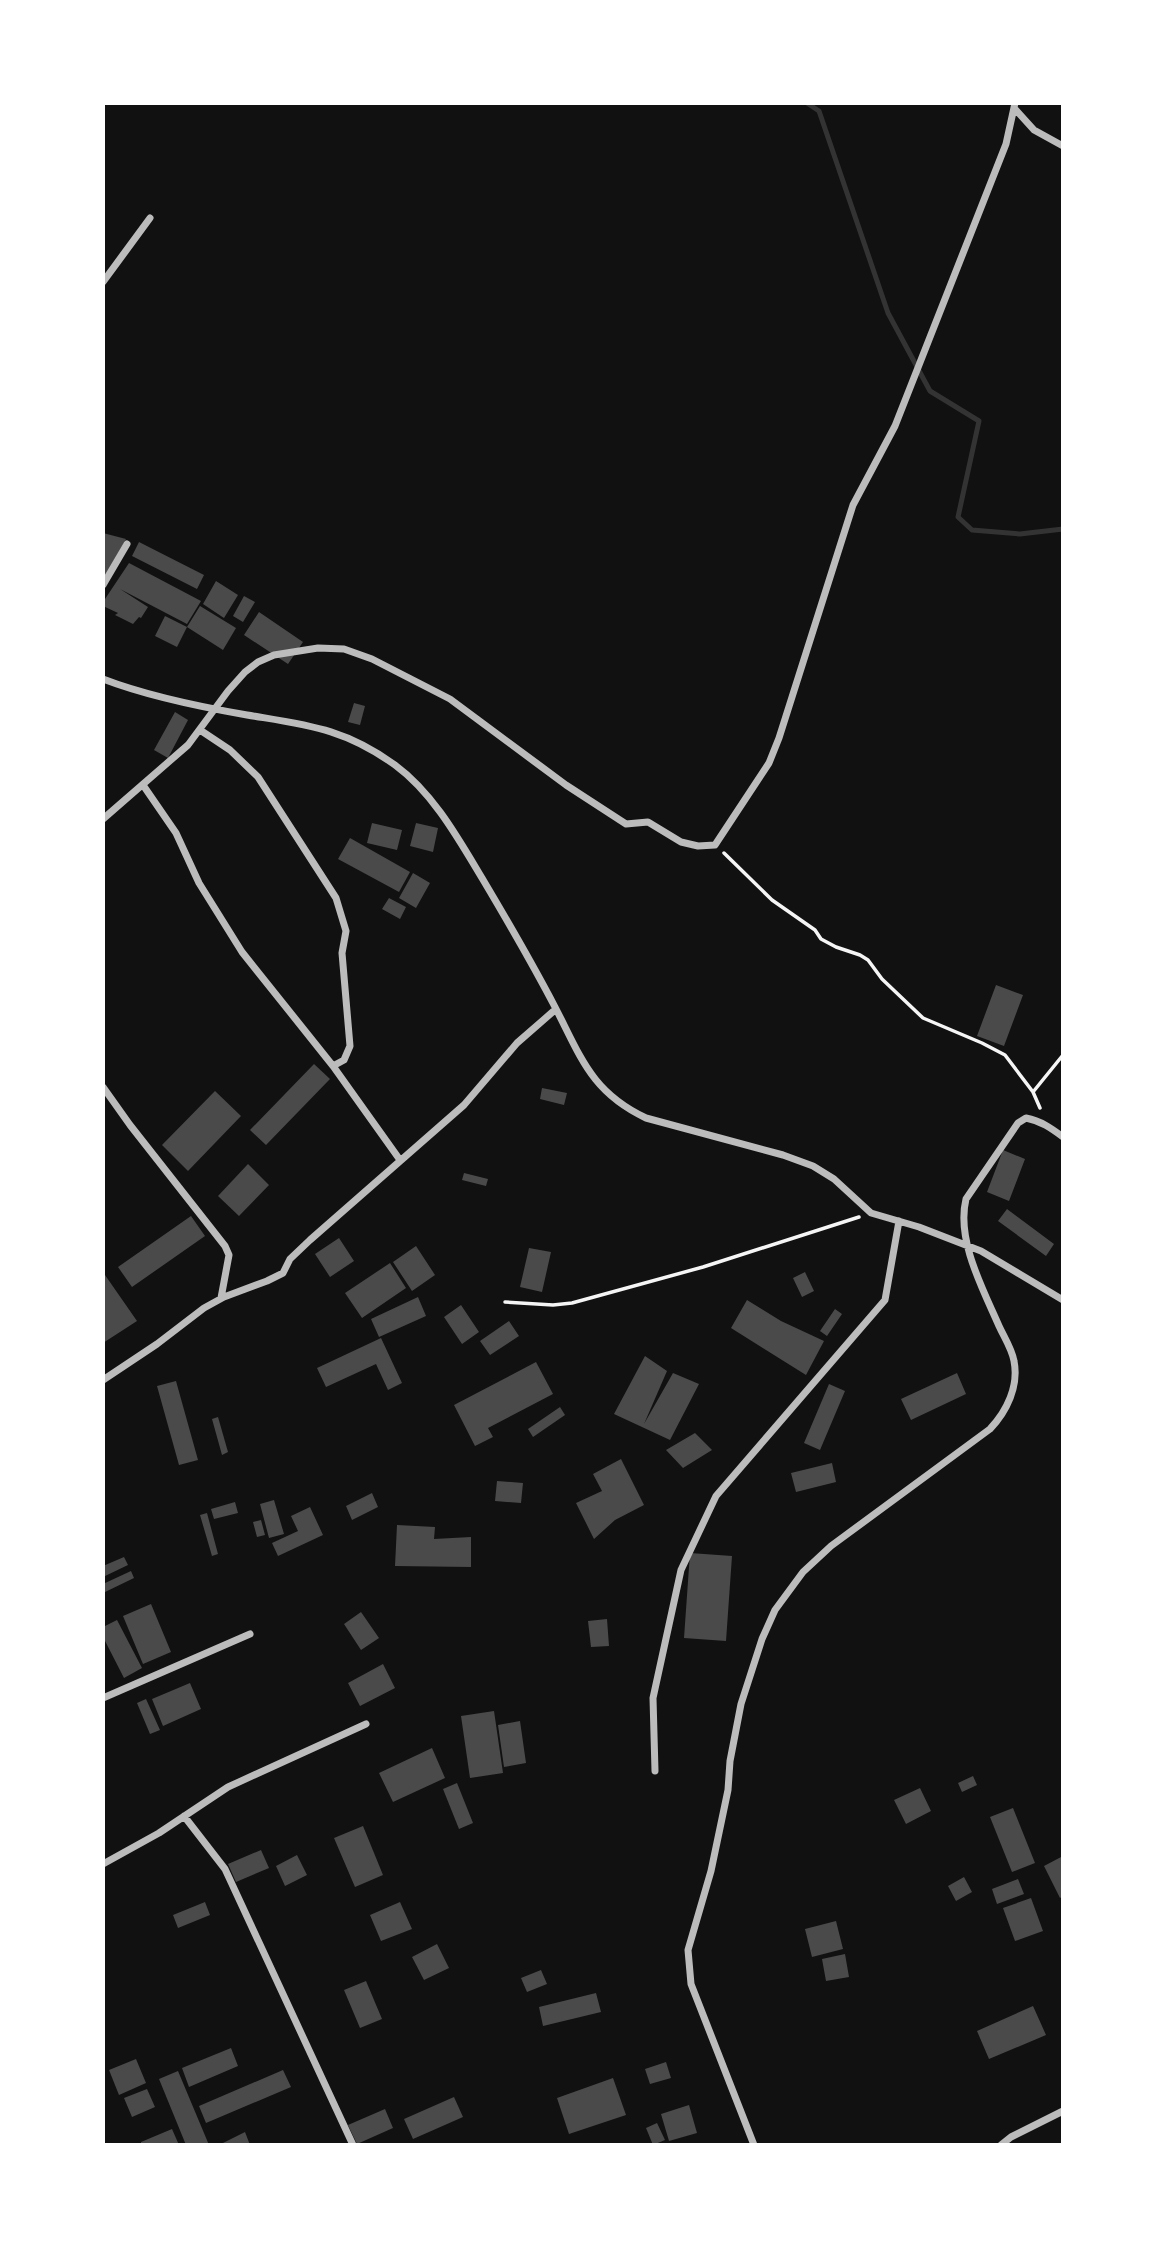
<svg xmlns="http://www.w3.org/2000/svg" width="1166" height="2248" font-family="Karla,sans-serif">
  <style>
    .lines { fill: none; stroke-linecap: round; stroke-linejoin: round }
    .stream { stroke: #333; stroke-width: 5 }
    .building { fill: #4a4a4a }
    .path { stroke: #f5f5f5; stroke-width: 3.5 }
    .minor { stroke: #bcbcbc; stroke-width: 7 }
  </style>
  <rect width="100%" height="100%" fill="#111"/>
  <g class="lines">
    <path class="stream" d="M807,103L819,111L888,313L930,391L979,421L958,517L972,530L1020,534L1063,529"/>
  </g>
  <path class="building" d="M103,533L126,539L103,579Z
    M139,542L204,575L197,589L132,556Z
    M129,563L201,601L187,624L120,589L148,607L141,618L139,617L133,624L115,615L118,613L103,606V602Z
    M216,581L238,595L224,618L203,604Z
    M244,596L255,602L243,622L233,616Z
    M200,606L236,628L223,650L187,627Z
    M259,612L303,642L288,664L244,635Z
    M165,616L187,627L177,647L155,636Z
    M354,703L365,706L360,725L348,722Z
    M175,712L188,720L168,758L154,750Z
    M372,823L402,830L397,850L367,843Z
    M416,823L438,828L433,852L410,846Z
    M350,838L410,872L399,892L338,859Z
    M413,873L430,883L416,908L399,898Z
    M389,898L406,907L400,919L382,909Z
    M996,985L1023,995L1004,1046L977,1036Z
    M314,1064L330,1079L266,1145L250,1130Z
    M542,1088L567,1093L564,1105L540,1099Z
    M215,1091L241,1116L188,1171L162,1145Z
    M1003,1150L1025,1159L1009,1201L987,1192Z
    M248,1164L269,1185L239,1216L218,1196Z
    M464,1173L488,1179L486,1186L462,1180Z
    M1007,1209L1054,1244L1046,1256L998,1221Z
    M191,1216L205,1236L132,1287L118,1267Z
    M339,1238L354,1261L330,1277L315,1254Z
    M416,1246L435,1275L412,1291L393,1262Z
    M529,1248L551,1252L542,1292L520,1287Z
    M390,1263L406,1288L362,1318L345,1293Z
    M805,1272L814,1291L802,1297L793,1278Z
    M105,1275L137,1321L103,1343V1276Z
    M418,1297L426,1316L379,1337L371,1319Z
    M747,1300L781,1321L824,1341L806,1375L731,1328Z
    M461,1305L479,1332L462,1344L444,1317Z
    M835,1309L842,1314L827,1336L820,1331Z
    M509,1321L519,1336L490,1355L480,1341Z
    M381,1338L402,1383L388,1390L376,1364L326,1387L317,1368Z
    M645,1356L667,1371L644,1424L673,1373L699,1384L670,1440L614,1414Z
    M536,1362L553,1394L488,1428L493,1437L475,1446L454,1405Z
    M957,1373L966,1394L911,1420L901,1399Z
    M176,1381L198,1460L179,1465L157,1386Z
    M829,1384L845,1391L820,1450L804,1443Z
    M560,1407L565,1415L533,1437L528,1429Z
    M218,1417L228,1452L222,1455L212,1419Z
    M695,1433L712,1450L683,1468L666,1450Z
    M621,1459L644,1505L615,1520L594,1539L576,1503L602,1491L593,1474Z
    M832,1463L836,1482L796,1492L791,1473Z
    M497,1481L523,1483L521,1503L495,1501Z
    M372,1493L378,1507L352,1520L346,1506Z
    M274,1500L284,1534L269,1538L260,1504Z
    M235,1502L238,1513L214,1519L211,1509Z
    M310,1507L323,1535L278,1556L272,1543L298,1531L291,1516Z
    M207,1513L218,1554L212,1556L200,1515Z
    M261,1520L265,1535L257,1537L253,1522Z
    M397,1525L435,1527L434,1539L471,1537V1567L395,1566Z
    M690,1553L732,1556L726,1641L684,1638Z
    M124,1557L128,1565L103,1577V1566Z
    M131,1571L134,1578L103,1593V1584Z
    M151,1604L171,1652L143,1664L123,1616Z
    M361,1612L379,1638L361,1650L344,1624Z
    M607,1619L609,1646L591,1647L588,1621Z
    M117,1620L142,1668L124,1678L103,1637V1627Z
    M383,1664L395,1688L360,1706L348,1683Z
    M190,1683L201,1709L163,1726L152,1699Z
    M146,1699L160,1730L150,1734L137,1703Z
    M494,1711L503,1773L470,1778L461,1716Z
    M520,1721L526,1763L504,1767L498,1725Z
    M432,1748L445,1778L393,1802L379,1773Z
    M973,1776L977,1785L962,1792L958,1783Z
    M457,1783L473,1823L459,1829L443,1789Z
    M920,1788L931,1811L906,1824L894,1800Z
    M1013,1808L1035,1863L1012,1872L990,1817Z
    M363,1826L383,1875L355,1887L334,1838Z
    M261,1850L269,1868L236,1882L228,1864Z
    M297,1855L307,1875L285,1886L276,1866Z
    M1063,1856V1896L1060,1898L1044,1866Z
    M964,1877L972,1892L956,1901L948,1886Z
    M1018,1879L1024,1894L997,1904L992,1889Z
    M1031,1898L1043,1931L1015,1941L1003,1908Z
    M205,1902L210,1915L178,1928L173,1915Z
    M400,1902L412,1929L381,1941L370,1915Z
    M836,1921L843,1949L812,1957L805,1929Z
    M437,1944L449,1968L424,1980L412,1957Z
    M845,1954L849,1977L826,1981L822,1959Z
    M541,1970L547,1984L527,1992L521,1978Z
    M366,1981L382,2019L360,2028L344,1990Z
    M596,1993L601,2012L543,2026L539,2007Z
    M1033,2006L1046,2035L989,2059L977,2031Z
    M231,2048L238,2066L189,2087L182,2068Z
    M136,2059L146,2083L119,2095L109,2070Z
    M666,2062L671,2078L650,2084L645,2069Z
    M283,2070L291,2087L206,2123L199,2106Z
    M178,2071L209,2145H186L159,2079Z
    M613,2078L626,2115L569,2134L557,2098Z
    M147,2089L155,2107L132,2117L124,2098Z
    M454,2097L463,2117L413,2139L404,2119Z
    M689,2105L697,2133L669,2141L661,2114Z
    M385,2109L393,2128L357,2144L348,2125Z
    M657,2123L665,2140L653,2145L646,2128Z
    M172,2129L179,2145H141V2142Z
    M245,2132L250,2145H219Z"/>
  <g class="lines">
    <path class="path" d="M724,853L772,900L815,930L821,939L836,947L860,955L868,960L882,979L923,1018L982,1043L1005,1055L1033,1092L1040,1108
      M1033,1092L1063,1055
      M505,1302L553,1305L572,1303L703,1267L859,1217"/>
    <path class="minor" d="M1015,109L1034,130L1063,146
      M103,282L150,218
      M103,585L127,544
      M103,679C147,696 201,707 247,715C307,725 344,728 395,765C433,793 458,838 482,878C507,920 532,963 555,1007C581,1057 591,1092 646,1118L783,1155L813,1166L834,1179L871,1213L919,1227L981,1251L1063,1300
      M200,730L230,750L258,777L336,898L346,931L342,953L350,1046L344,1060L333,1066
      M143,785L176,833L199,883L242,952L333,1066L400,1160
      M103,819L188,745L228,691L245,672L258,662L274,655L318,648L344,649L372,659L450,699L566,785L626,824L648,822L681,842L698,846L715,845L769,763L779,738L853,505L895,426L1006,144L1015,103
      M103,1087L130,1125L225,1246L229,1255L221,1298
      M103,1380L157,1344L204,1308L224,1297L267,1281L283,1273L290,1259L310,1240L464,1105L517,1043L556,1009
      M103,1698L250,1634
      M655,1771L653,1698L681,1570L716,1496L885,1300L899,1221
      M184,1816L225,1869L353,2145
      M103,1864L159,1833L228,1787L366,1724
      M754,2145L691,1984L688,1950L711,1871L728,1790L730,1761L741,1704L762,1639L775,1610L803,1572L831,1546L990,1429C1007,1411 1019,1386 1014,1361C1012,1349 1004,1337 999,1326C983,1289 956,1240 966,1199L1018,1123L1026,1118C1041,1121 1051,1128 1063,1137
      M1001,2145L1011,2137L1063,2111"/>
  </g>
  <rect width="1166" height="2248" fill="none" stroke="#ffffff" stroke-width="210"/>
</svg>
